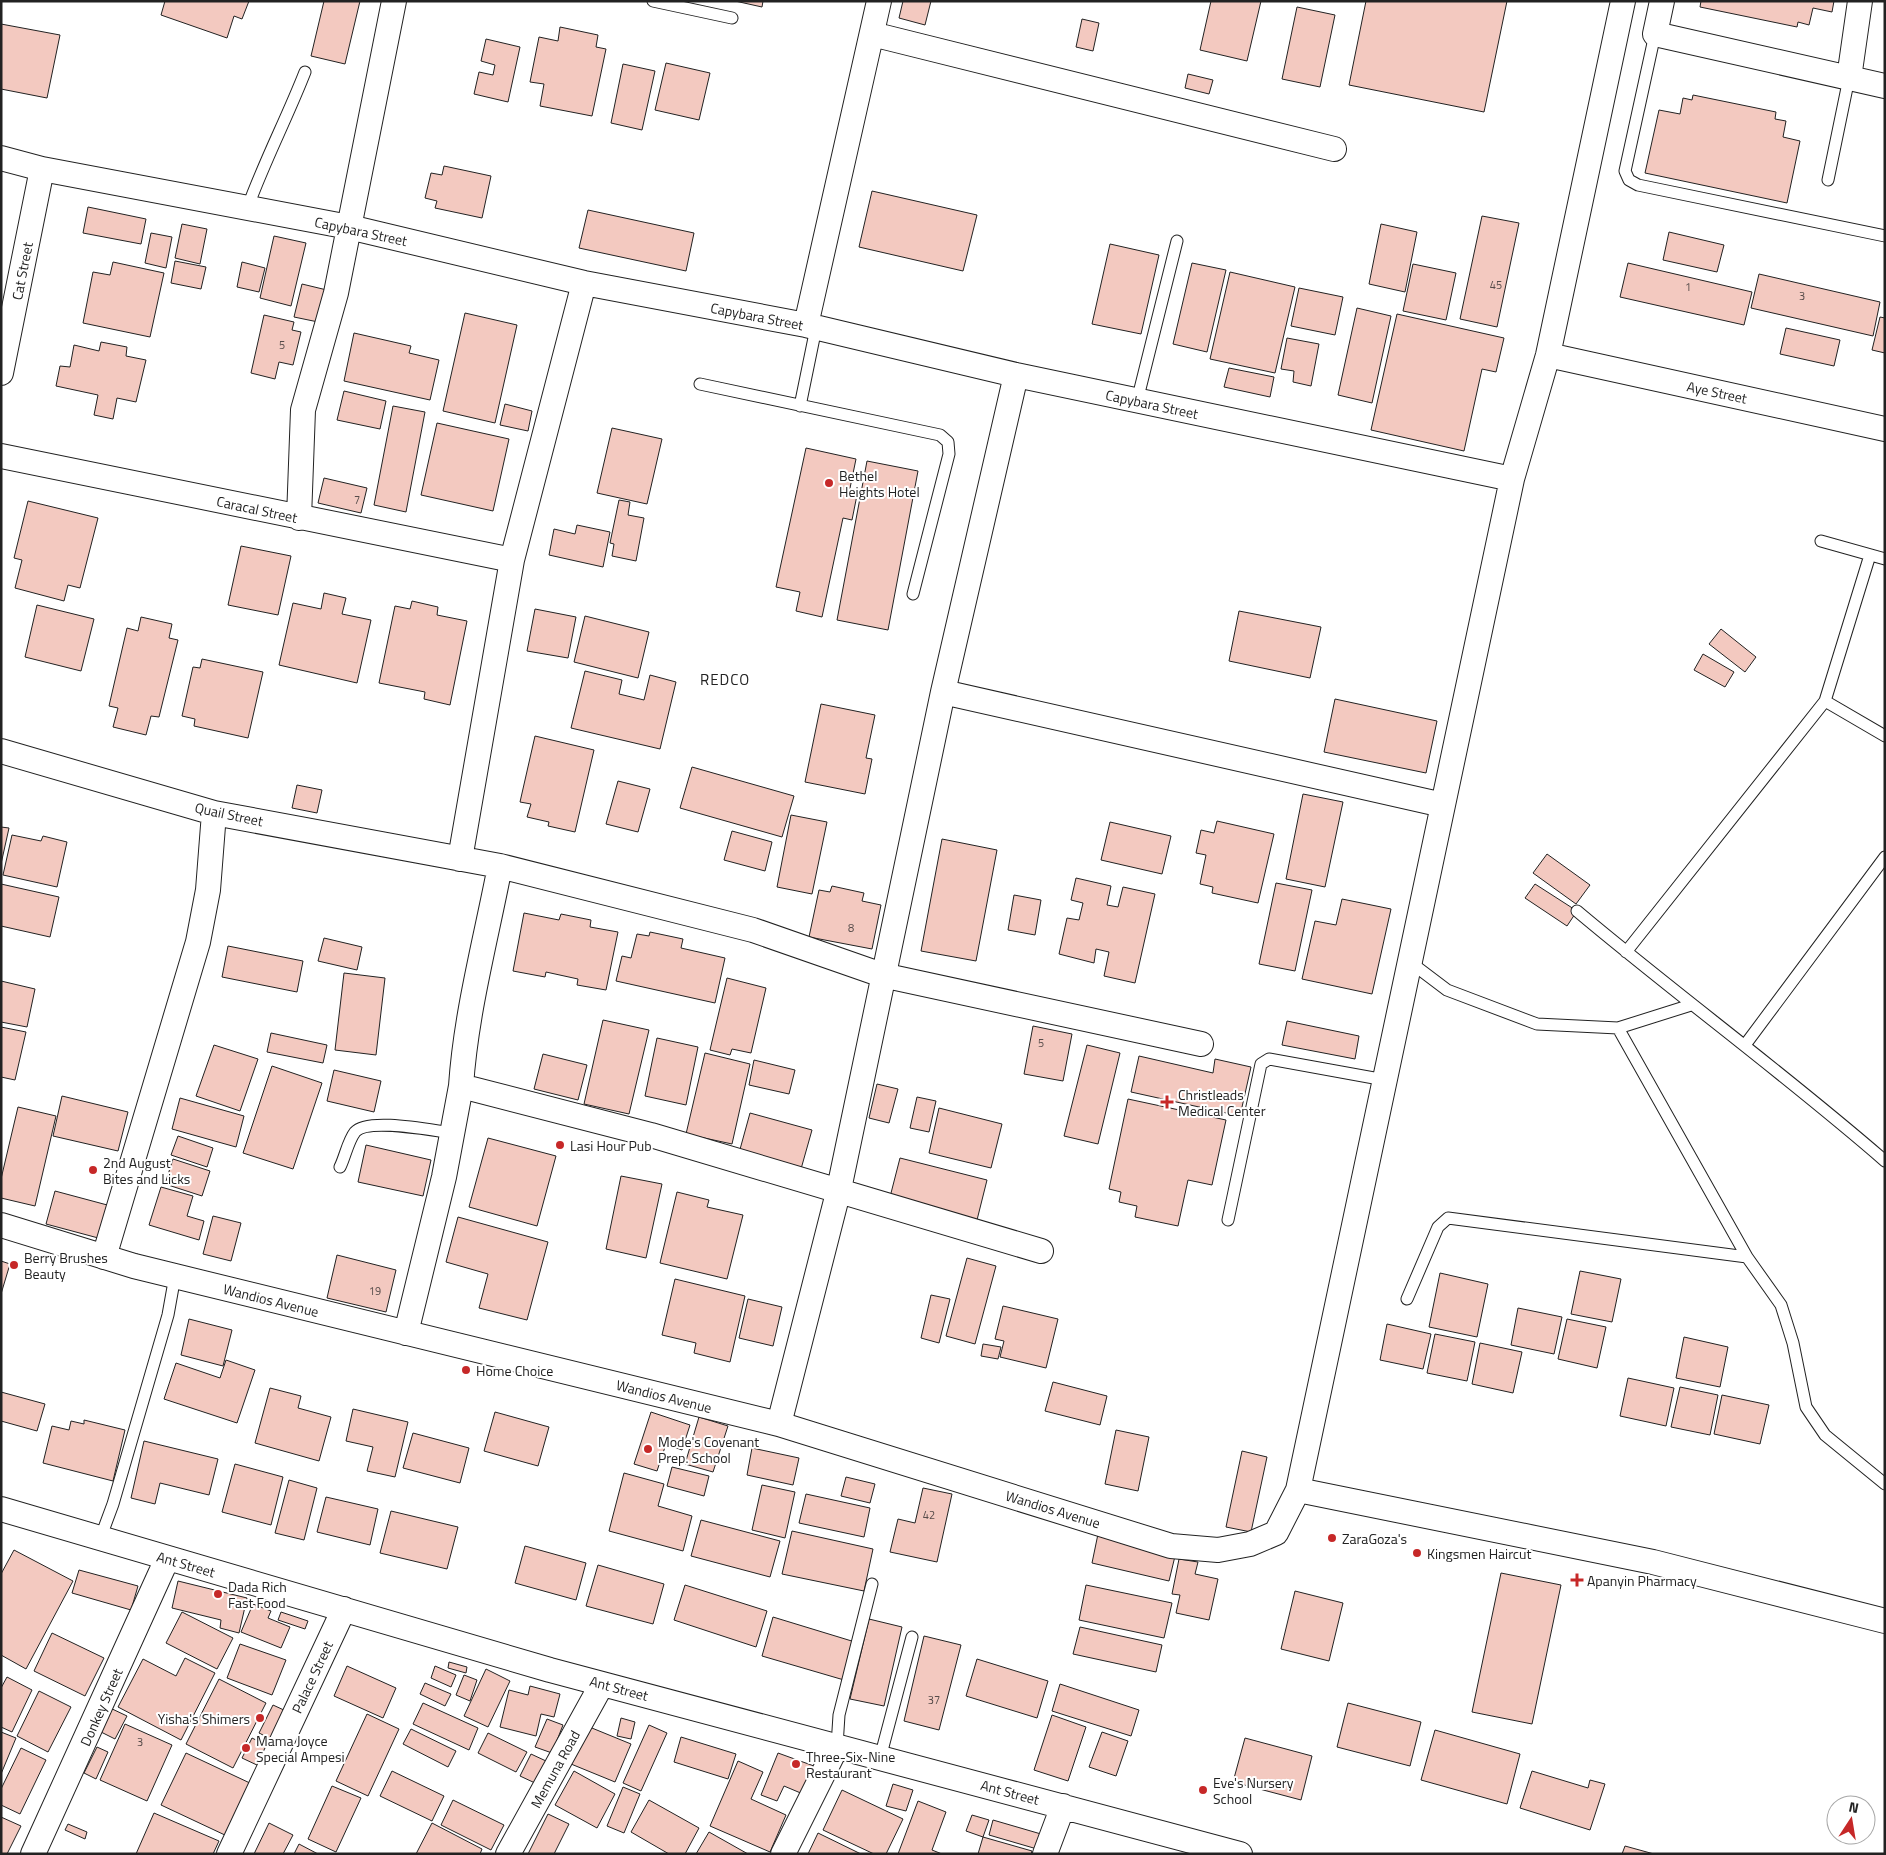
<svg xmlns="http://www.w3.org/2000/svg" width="1886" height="1855" font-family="'Titillium Web',sans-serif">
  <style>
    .building { fill: #f3c9c0; stroke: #222 }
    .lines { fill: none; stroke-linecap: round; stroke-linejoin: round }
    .lane-casing { stroke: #222; stroke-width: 13 }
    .street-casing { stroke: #222; stroke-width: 26 }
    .lane { stroke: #fff; stroke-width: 11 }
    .street { stroke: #fff; stroke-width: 24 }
    .poi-dot { fill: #c62828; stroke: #fff; stroke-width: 2 }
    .labels { text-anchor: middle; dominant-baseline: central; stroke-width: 4; stroke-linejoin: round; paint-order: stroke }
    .number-label { font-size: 11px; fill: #564c4a }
    .street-label { font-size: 14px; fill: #222; stroke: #fff }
    .poi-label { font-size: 14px; fill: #222; stroke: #fff; text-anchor: start }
    .neighbourhood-label { font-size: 15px; letter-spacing: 1px; fill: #222; stroke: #fff }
  </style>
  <rect width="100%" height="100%" fill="#fff"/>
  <path class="building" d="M165,1H249L242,19L234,16L227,38L161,15Z
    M324,1H360L345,64L311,56Z
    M735,1H763L762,7Z
    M903,1H931L925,25L899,18Z
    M1211,1H1261L1247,61L1200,50Z
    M1366,1H1507L1484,112L1349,85Z
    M1701,1H1834L1832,12L1813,8L1809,25L1798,22L1797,27L1700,7Z
    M1297,7L1335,15L1320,87L1282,79Z
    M1082,19L1099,23L1093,51L1076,47Z
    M1,24L60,35L47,98L1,89Z
    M560,27L598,35L596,47L606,49L592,116L540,106L544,84L530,82L539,37L558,41Z
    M486,39L520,47L508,102L474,94L479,72L493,75L495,65L481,61Z
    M666,63L710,73L699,120L655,110Z
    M623,64L655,71L642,130L611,123Z
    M1188,74L1213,80L1209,94L1185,88Z
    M1693,95L1776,112L1775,119L1786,121L1783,137L1800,141L1787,203L1645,173L1659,110L1680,114L1683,98L1692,100Z
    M444,166L491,176L482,218L435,208L437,201L425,198L431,173L442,175Z
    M872,191L977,215L963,271L859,247Z
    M88,207L146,219L141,244L83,233Z
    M588,210L694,233L686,271L579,248Z
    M1482,216L1519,223L1497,327L1460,319Z
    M182,224L207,229L200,264L175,258Z
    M1381,224L1417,232L1405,292L1369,284Z
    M1669,232L1724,245L1717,272L1663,260Z
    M151,233L172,237L166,268L145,263Z
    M274,236L306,243L291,306L260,298Z
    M1110,244L1159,255L1141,334L1092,324Z
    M175,261L206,267L201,289L171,283Z
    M113,262L164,273L150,337L83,323L93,272L110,275Z
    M242,262L265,268L259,292L237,287Z
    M1192,263L1226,270L1207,352L1173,344Z
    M1628,263L1752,292L1744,325L1620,297Z
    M1413,264L1456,273L1446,320L1403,311Z
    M1230,272L1295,287L1275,373L1210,359Z
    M1759,274L1880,302L1873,336L1751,308Z
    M302,284L331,291L323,323L294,317Z
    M1299,288L1343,297L1335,335L1291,326Z
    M1357,308L1391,316L1372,403L1338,395Z
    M465,313L517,325L495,423L443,411Z
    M1397,314L1504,338L1496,372L1482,369L1464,451L1371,430Z
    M264,315L294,322L292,330L301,332L293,365L279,362L275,379L251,373Z
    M1880,317L1885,318V353L1872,350Z
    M1786,328L1840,340L1834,366L1780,354Z
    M354,333L411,346L409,353L439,360L430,400L344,381Z
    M1287,338L1319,344L1311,386L1293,382L1294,371L1281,369Z
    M101,342L127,347L126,356L146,360L136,402L117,398L113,419L94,415L98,395L56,386L60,366L70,367L74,345L99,351Z
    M1229,368L1274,377L1270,397L1224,387Z
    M344,391L386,401L380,429L337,420Z
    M505,404L532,411L528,431L500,425Z
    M393,406L425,412L406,512L374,505Z
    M437,423L509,439L493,511L421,495Z
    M612,428L662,439L647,504L597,493Z
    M806,448L856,459L849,493L857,495L852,520L843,518L822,617L796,611L800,592L776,587Z
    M867,461L918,471L888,630L837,620Z
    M324,478L367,488L361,513L318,503Z
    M619,500L630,502L628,515L644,518L636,561L612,556L614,544L610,543Z
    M28,501L98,518L80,588L68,585L64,601L15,588L22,560L14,558Z
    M577,525L610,532L603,567L549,555L554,529L575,534Z
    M241,546L291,556L278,615L228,605Z
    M324,593L346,598L342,614L371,620L357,683L279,665L293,603L321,609Z
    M412,601L438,607L437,615L467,621L450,705L424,699L425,692L379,683L395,606L410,609Z
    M37,605L94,619L81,671L25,657Z
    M535,609L576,617L568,658L527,651Z
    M1239,611L1321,627L1310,678L1229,661Z
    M585,616L649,632L638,678L574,662Z
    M141,617L172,624L169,638L178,640L159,717L151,716L146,735L113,727L118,708L109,706L127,628L138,631Z
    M1721,629L1756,657L1745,672L1709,644Z
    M1703,654L1734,672L1725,687L1694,670Z
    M202,659L263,672L248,738L194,726L195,719L182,716L193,667L200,668Z
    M585,671L622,680L619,694L644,700L650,675L676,682L660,749L571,728Z
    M1335,699L1437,721L1426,773L1324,752Z
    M821,704L875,715L866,758L872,759L865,794L805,782Z
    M535,736L594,750L575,832L548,826L549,822L527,817L531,804L520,802Z
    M692,767L794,796L782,837L680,808Z
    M618,781L650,789L638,832L606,824Z
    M297,785L322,790L317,813L292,808Z
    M1303,794L1343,802L1325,887L1286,879Z
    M791,815L827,822L812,894L777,887Z
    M1217,821L1274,834L1258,903L1212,893L1213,887L1200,884L1206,855L1196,853L1201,830L1214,833Z
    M1110,822L1171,836L1162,874L1101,860Z
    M1,827L9,828L1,864Z
    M732,831L772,842L765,871L724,860Z
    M12,835L41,841L43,836L67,842L57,887L3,875Z
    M942,839L997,850L976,961L921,951Z
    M1547,854L1590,885L1576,904L1533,873Z
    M1076,878L1111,886L1107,905L1118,907L1123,887L1155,894L1135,983L1104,976L1109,952L1096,949L1094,963L1059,954L1067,918L1079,920L1083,903L1071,900Z
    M1276,883L1312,890L1295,971L1259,964Z
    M1,884L59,897L50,937L1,926Z
    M1535,884L1577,911L1567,926L1525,898Z
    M832,886L864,893L862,901L881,905L872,949L809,937L819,890L830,892Z
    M1014,895L1041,900L1035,935L1008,930Z
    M1342,899L1391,909L1372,994L1302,979L1315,921L1336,925Z
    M524,913L559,920L561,914L591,920L590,927L618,932L606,990L577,985L578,979L546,972L545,977L513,971Z
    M650,932L683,939L681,948L725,958L715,1003L616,981L622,956L631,958L637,934L649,936Z
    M324,938L362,947L357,970L318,961Z
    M228,946L303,961L297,992L222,977Z
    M344,973L385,978L376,1055L335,1050Z
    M727,978L766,988L751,1053L732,1049L730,1055L710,1050Z
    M1,981L35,989L27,1027L1,1022Z
    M603,1020L649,1030L629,1114L584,1104Z
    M1287,1021L1359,1036L1355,1059L1282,1045Z
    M1033,1026L1072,1034L1063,1081L1024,1074Z
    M1,1027L26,1032L15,1080L1,1077Z
    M271,1033L327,1045L323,1063L267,1052Z
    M657,1038L698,1047L686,1105L645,1096Z
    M214,1045L258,1059L240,1111L196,1096Z
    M1087,1045L1120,1053L1098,1144L1064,1136Z
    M705,1053L750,1064L732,1144L686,1134Z
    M543,1054L587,1065L578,1100L534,1089Z
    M1139,1056L1213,1073L1215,1059L1251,1067L1240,1116L1131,1092Z
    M754,1060L795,1070L789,1094L749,1085Z
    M272,1066L322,1083L293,1169L243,1153Z
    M334,1070L381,1081L374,1112L327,1101Z
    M877,1084L898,1089L889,1123L869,1118Z
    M62,1096L128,1112L118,1151L53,1136Z
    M917,1097L936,1101L929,1132L910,1128Z
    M180,1098L244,1116L236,1147L172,1129Z
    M1128,1099L1226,1120L1212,1185L1188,1180L1178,1226L1135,1217L1137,1206L1119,1202L1121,1192L1109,1189Z
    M18,1107L56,1116L35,1206L1,1198V1179Z
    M939,1108L1002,1124L991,1168L929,1153Z
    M750,1113L812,1130L801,1169L739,1153Z
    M178,1136L213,1148L207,1167L171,1155Z
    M488,1138L556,1156L537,1226L469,1207Z
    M366,1145L431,1160L423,1196L358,1182Z
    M900,1158L987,1180L977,1220L890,1197Z
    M173,1159L210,1171L202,1196L165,1184Z
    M621,1176L662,1184L646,1258L606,1249Z
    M161,1187L193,1196L187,1216L204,1221L199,1240L149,1225Z
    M55,1191L111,1206L102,1239L46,1224Z
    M677,1192L709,1200L707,1207L743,1215L727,1279L660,1263Z
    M213,1216L241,1223L231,1261L203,1254Z
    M458,1217L548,1242L527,1320L479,1308L488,1274L446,1262Z
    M337,1255L396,1270L386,1312L327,1298Z
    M967,1258L996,1266L975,1344L946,1336Z
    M1,1261L10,1264L1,1294Z
    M1580,1271L1621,1279L1612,1322L1571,1314Z
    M1440,1273L1488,1284L1477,1337L1429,1327Z
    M675,1279L745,1296L730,1362L694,1353L696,1343L662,1335Z
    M931,1295L950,1299L939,1343L921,1338Z
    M748,1299L782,1307L773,1346L739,1338Z
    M1003,1306L1058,1319L1046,1368L1000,1357L1004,1341L995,1339Z
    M1518,1308L1562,1317L1554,1354L1511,1345Z
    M189,1319L232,1330L223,1366L181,1355Z
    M1567,1319L1606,1327L1597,1368L1558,1359Z
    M1387,1324L1431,1334L1423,1369L1380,1360Z
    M1435,1334L1475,1342L1467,1381L1427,1373Z
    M1684,1337L1728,1347L1720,1387L1676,1378Z
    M1480,1343L1522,1352L1513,1393L1472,1384Z
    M983,1344L1001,1347L998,1359L981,1356Z
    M226,1360L255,1370L237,1423L164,1399L176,1363L220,1378Z
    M1628,1378L1674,1388L1666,1426L1620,1416Z
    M1053,1382L1107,1396L1100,1425L1045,1411Z
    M1680,1387L1718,1395L1710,1435L1671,1427Z
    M270,1388L301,1396L298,1408L331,1417L319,1461L255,1443Z
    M1,1392L45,1404L37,1431L1,1421Z
    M1722,1395L1769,1405L1760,1444L1714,1434Z
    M353,1409L408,1422L395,1477L367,1471L373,1447L346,1441Z
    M495,1412L549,1427L538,1466L484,1451Z
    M651,1412L690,1425L682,1450L666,1444L657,1471L634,1464Z
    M699,1417L728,1426L713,1472L685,1464Z
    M84,1420L125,1430L113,1481L43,1463L52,1426L69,1430L71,1421L84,1424Z
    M1116,1430L1149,1437L1138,1491L1105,1484Z
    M413,1433L469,1448L460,1483L403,1468Z
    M144,1441L218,1459L209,1495L160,1483L155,1504L131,1498Z
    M752,1448L799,1458L793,1485L747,1475Z
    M1242,1451L1267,1457L1251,1532L1226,1527Z
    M235,1464L283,1477L271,1525L222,1512Z
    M672,1467L709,1476L704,1496L667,1486Z
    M624,1473L664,1484L658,1506L692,1516L683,1551L609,1531Z
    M846,1477L875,1484L870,1503L841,1496Z
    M289,1480L317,1488L304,1540L275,1533Z
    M762,1485L795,1492L785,1538L752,1530Z
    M923,1488L952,1494L937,1562L890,1552L898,1519L915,1523Z
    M806,1494L870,1508L864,1537L799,1523Z
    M326,1497L378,1509L370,1545L317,1532Z
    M391,1511L458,1527L447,1569L380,1553Z
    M701,1520L780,1541L770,1577L691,1556Z
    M792,1531L873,1549L864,1591L782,1574Z
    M1098,1534L1176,1552L1169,1581L1092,1563Z
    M525,1546L586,1563L576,1600L515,1583Z
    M14,1550L73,1581L26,1669L1,1655V1574Z
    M1179,1559L1198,1562L1195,1574L1218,1579L1209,1620L1176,1613L1180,1595L1172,1594Z
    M598,1565L664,1584L653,1624L586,1606Z
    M79,1570L138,1586L131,1610L72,1593Z
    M1501,1573L1561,1585L1532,1724L1472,1712Z
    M178,1581L247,1598L239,1633L220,1628L221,1620L172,1608Z
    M685,1585L767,1611L756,1647L674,1620Z
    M1086,1585L1172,1603L1164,1638L1079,1620Z
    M1295,1591L1343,1603L1329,1661L1281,1649Z
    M253,1604L271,1611L268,1618L290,1627L281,1648L241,1632Z
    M182,1612L233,1638L217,1669L166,1643Z
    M281,1612L308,1621L305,1629L278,1620Z
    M773,1617L855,1642L844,1680L762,1656Z
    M869,1619L902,1627L884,1706L850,1699Z
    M1080,1627L1162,1645L1156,1672L1073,1654Z
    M52,1633L104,1658L85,1696L34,1671Z
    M924,1636L961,1645L939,1730L904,1721Z
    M240,1644L286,1660L272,1695L227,1678Z
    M185,1658L215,1673L181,1740L118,1707L143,1659L176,1676Z
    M977,1659L1048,1681L1037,1718L966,1696Z
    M449,1662L467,1667L466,1673L448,1668Z
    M347,1666L396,1688L383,1718L334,1696Z
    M435,1666L456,1675L451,1687L431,1678Z
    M486,1669L510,1681L488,1727L464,1716Z
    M464,1675L477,1680L470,1701L456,1695Z
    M7,1677L32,1690L12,1732L1,1727V1688Z
    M219,1679L266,1703L233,1768L186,1744Z
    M425,1683L451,1694L445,1706L420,1694Z
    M1060,1684L1139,1710L1131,1736L1052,1711Z
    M530,1686L560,1694L554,1717L541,1714L536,1736L500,1727L509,1690L528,1695Z
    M39,1691L71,1707L48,1752L17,1736Z
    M423,1703L478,1728L469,1750L413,1724Z
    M1348,1703L1421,1722L1410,1766L1337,1747Z
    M273,1705L286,1711L273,1740L259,1733Z
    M108,1707L127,1716L115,1739L97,1730Z
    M367,1714L399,1729L368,1796L336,1781Z
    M1052,1715L1086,1727L1068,1781L1034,1770Z
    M621,1718L635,1722L631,1739L617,1736Z
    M547,1719L563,1725L552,1753L535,1747Z
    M125,1724L172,1745L147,1801L100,1780Z
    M649,1725L667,1733L641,1791L623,1783Z
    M587,1726L631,1744L615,1782L571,1764Z
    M411,1729L456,1751L448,1767L403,1744Z
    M1435,1730L1520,1754L1507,1804L1421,1780Z
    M1,1732L16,1738L1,1774Z
    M1102,1732L1128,1741L1116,1776L1089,1767Z
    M488,1733L527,1752L516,1772L478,1753Z
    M681,1737L736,1754L728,1779L674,1762Z
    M252,1738L268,1746L259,1766L242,1758Z
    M1245,1738L1312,1756L1301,1800L1233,1782Z
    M97,1747L108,1752L96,1779L84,1773Z
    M21,1748L46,1760L20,1814L1,1805V1789Z
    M186,1753L252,1784L227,1836L161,1805Z
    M778,1753L814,1766L803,1794L784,1786L777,1801L761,1795Z
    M531,1754L546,1761L535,1783L520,1776Z
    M738,1761L763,1772L751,1799L786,1815L770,1852L710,1826Z
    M392,1771L444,1796L432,1821L380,1796Z
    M574,1771L615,1794L597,1828L555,1805Z
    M1532,1771L1588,1788L1590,1780L1605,1784L1590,1830L1520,1808Z
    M893,1784L913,1790L906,1811L886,1806Z
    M332,1786L361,1798L336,1852L308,1839Z
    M623,1787L640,1794L624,1833L607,1826Z
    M842,1790L903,1819L886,1854H874L823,1830Z
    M453,1800L504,1825L491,1850L441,1825Z
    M649,1800L699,1828L685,1854H669L631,1832Z
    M918,1801L946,1812L932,1850L942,1854H898Z
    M154,1813L219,1841L213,1854H136Z
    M548,1814L569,1824L554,1854H528Z
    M972,1815L989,1820L983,1837L966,1831Z
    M1,1817L21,1826L7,1854H1Z
    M993,1820L1041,1834L1037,1849L989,1835Z
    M269,1823L293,1835L283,1854H254Z
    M432,1823L482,1849L480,1854H416Z
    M68,1824L87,1832L85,1839L65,1830Z
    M709,1832L748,1854H696Z
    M818,1833L861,1854H808Z
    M983,1837L1032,1851L1031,1854H978Z
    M299,1844L318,1854H294Z
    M1625,1846L1654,1854H1622Z"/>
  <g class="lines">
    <defs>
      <path id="lane" d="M653,1L732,18
        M1655,34L1625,171L1629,180L1638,185L1885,236
        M1828,180L1849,78
        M247,209C264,162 287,118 305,72
        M700,384L940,435L948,442L949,454L913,594
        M1137,401L1177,241
        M800,406L816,328
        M1821,541L1885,559
        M1825,701L1870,555
        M1577,911C1678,996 1785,1074 1885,1161
        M1626,952L1825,701L1885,736
        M1410,962L1447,990L1537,1024L1618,1028L1691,1005
        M1618,1028L1747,1257
        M1745,1045L1885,857
        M340,1167C345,1157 348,1141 355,1132C368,1117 434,1131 453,1133
        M1228,1220L1261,1064L1269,1059L1385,1080
        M1407,1299L1438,1227L1448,1218L1747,1257L1781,1305L1793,1343L1806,1407L1825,1435L1885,1484
        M100,1539L113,1504L168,1315L175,1276
        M837,1746L839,1715L872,1584
        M880,1758L912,1637"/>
      <path id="street" d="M1623,1L1548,355L1512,479L1298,1490L1653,1562L1885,1621
        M1662,1L1655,34L1885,86
        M872,34L1334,149
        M1849,78L1860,1
        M1,158L42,169L349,227L584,283L806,325L1016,375L1512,479
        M806,325L879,1
        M1548,355L1885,429
        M1,373L42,169
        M1,456L512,560
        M299,518L303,410L336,293L394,1
        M943,692L1443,805
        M1,751L214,813L500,866L753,930L882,975L1201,1044
        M460,859L512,560L584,283
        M461,1086C466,1012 486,939 500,866
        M1,1225L134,1266L779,1424L1171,1546L1218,1550L1250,1544L1276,1533L1298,1490
        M104,1257L198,942L208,890L214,813
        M406,1333L444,1177L461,1086L651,1135L1041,1251
        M779,1424L839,1189L943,692L1016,375
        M1,1509L550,1670L1240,1854
        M33,1854L167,1559
        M229,1854L344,1609
        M508,1854L602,1684
        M783,1854L837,1746
        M1045,1854L1063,1806"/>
    </defs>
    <use href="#lane" class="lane-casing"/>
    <use href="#street" class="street-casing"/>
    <use href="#lane" class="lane"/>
    <use href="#street" class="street"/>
  </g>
  <g class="poi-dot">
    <circle cx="829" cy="483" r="5"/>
    <path d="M1164.5 1094.5h5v5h5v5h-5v5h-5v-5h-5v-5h5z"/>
    <circle cx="560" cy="1145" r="5"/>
    <circle cx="93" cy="1170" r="5"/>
    <circle cx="14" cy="1265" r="5"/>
    <circle cx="466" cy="1370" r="5"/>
    <circle cx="648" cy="1449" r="5"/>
    <circle cx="1332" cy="1538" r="5"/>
    <circle cx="1417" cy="1553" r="5"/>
    <path d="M1574.5 1572.5h5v5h5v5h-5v5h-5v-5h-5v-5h5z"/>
    <circle cx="218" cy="1594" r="5"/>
    <circle cx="260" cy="1718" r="5"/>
    <circle cx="246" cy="1748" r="5"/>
    <circle cx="796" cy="1764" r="5"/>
    <circle cx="1203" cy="1790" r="5"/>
  </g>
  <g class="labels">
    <g class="number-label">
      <text x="1496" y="285">45</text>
      <text x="1688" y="287">1</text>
      <text x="1802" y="296">3</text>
      <text x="282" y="345">5</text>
      <text x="357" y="500">7</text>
      <text x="851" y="928">8</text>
      <text x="1041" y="1043">5</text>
      <text x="375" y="1291">19</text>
      <text x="929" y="1515">42</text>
      <text x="934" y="1700">37</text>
      <text x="140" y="1742">3</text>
    </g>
    <g class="street-label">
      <text transform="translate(361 231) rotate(12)">Capybara Street</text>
      <text transform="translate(22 271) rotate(-79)">Cat Street</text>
      <text transform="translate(757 316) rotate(11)">Capybara Street</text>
      <text transform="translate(1717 392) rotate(12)">Aye Street</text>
      <text transform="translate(1152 404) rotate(12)">Capybara Street</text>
      <text transform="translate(257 509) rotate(12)">Caracal Street</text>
      <text transform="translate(229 814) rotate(12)">Quail Street</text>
      <text transform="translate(271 1300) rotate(14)">Wandios Avenue</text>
      <text transform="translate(664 1396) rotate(14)">Wandios Avenue</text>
      <text transform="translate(1053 1509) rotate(17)">Wandios Avenue</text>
      <text transform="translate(186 1564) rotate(16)">Ant Street</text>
      <text transform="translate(312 1677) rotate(-65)">Palace Street</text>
      <text transform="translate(619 1688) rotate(15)">Ant Street</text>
      <text transform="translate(101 1707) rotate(-66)">Donkey Street</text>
      <text transform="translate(555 1769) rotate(-61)">Memuna Road</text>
      <text transform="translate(1010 1792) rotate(15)">Ant Street</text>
    </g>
    <g class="poi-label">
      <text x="839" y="475">Bethel<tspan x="839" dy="16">Heights Hotel</tspan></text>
      <text x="1178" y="1094">Christleads<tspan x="1178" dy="16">Medical Center</tspan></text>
      <text x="570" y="1145">Lasi Hour Pub</text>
      <text x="103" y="1162">2nd August<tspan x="103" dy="16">Bites and Licks</tspan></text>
      <text x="24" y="1257">Berry Brushes<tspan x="24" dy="16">Beauty</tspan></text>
      <text x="476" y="1370">Home Choice</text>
      <text x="658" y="1441">Mode's Covenant<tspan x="658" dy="16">Prep. School</tspan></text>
      <text x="1342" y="1538">ZaraGoza's</text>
      <text x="1427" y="1553">Kingsmen Haircut</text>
      <text x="1587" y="1580">Apanyin Pharmacy</text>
      <text x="228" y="1586">Dada Rich<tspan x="228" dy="16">Fast Food</tspan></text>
      <text x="250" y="1718" text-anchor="end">Yisha's Shimers</text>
      <text x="256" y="1740">Mama Joyce<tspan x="256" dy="16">Special Ampesi</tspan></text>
      <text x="806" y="1756">Three-Six-Nine<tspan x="806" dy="16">Restaurant</tspan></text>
      <text x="1213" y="1782">Eve's Nursery<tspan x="1213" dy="16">School</tspan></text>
    </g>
    <g class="neighbourhood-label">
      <text x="725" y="679">REDCO</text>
    </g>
  </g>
  <rect width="1886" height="1855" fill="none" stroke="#222222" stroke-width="5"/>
  <g transform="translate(1851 1820) rotate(12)"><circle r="24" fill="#ffffff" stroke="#a7a7a7"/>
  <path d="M0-4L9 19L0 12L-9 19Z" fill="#c62828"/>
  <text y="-8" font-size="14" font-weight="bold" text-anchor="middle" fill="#222222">N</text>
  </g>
</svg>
